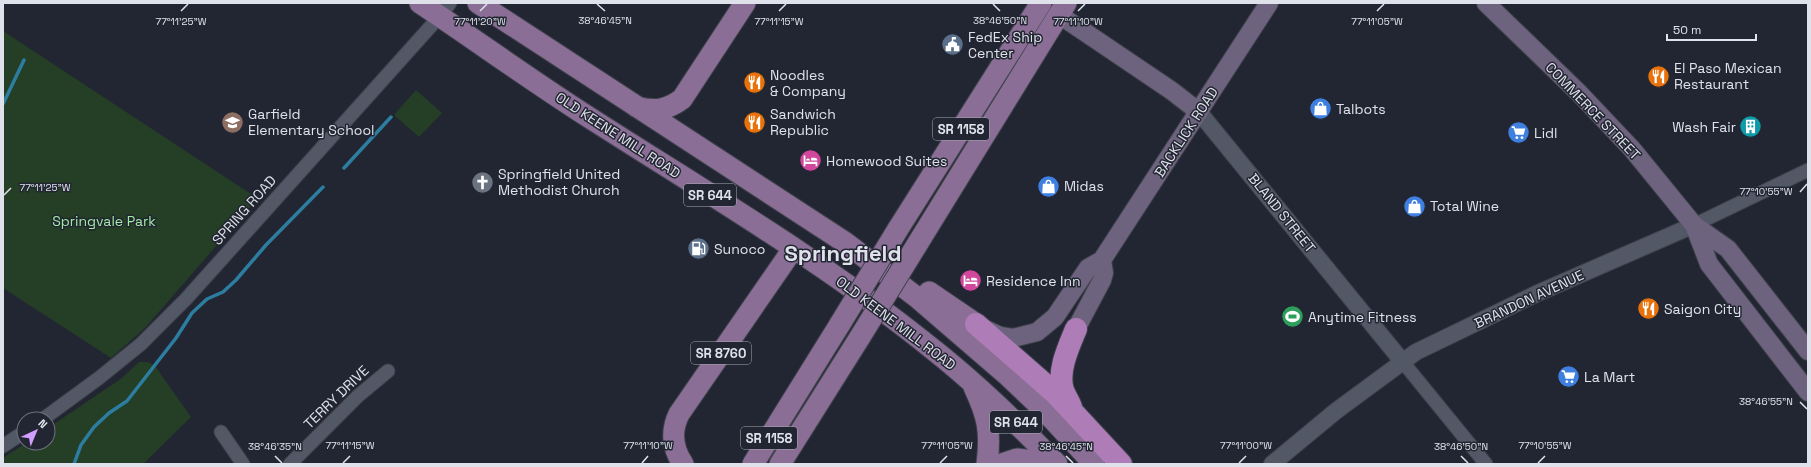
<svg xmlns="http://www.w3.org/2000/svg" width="1811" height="467" font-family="'Space Grotesk',sans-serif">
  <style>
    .green { fill: #243f25 }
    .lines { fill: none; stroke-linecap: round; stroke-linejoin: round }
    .stream { stroke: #2c7d9f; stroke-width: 3.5 }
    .minor-casing { stroke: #3f424c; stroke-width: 15 }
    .tertiary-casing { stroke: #3f424c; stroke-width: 18 }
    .secondary-casing { stroke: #3f424c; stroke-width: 20 }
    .primary-casing { stroke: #3f424c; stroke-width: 23 }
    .motorway-casing { stroke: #3f424c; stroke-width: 24 }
    .minor { stroke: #535866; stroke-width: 13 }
    .tertiary { stroke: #535866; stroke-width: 16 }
    .secondary { stroke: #6e637e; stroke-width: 18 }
    .primary { stroke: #8a6e96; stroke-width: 21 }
    .motorway { stroke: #ae7cb6; stroke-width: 22 }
    .primary-bridge-casing { stroke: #3f424c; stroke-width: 23; stroke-linecap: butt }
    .primary-bridge { stroke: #8a6e96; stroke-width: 21 }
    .ticks { fill: none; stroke: #dfe2ea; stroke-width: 1.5 }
    .labels { text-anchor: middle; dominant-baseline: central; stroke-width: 3; stroke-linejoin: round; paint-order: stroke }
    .shield { fill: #222632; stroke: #a6aab3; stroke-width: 1 }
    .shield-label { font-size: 13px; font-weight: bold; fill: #dfe2ea }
    .poi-label { font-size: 14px; fill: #dfe2ea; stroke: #222632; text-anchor: start }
    .street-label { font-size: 14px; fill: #dfe2ea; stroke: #222632 }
    .park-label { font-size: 14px; fill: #a0eaa2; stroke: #222632 }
    .town-label { font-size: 22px; font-weight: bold; fill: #dfe2ea; stroke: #222632 }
    .ticks-label { font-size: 10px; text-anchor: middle; fill: #dfe2ea; stroke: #222632; stroke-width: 3; stroke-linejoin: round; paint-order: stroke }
  </style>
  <rect width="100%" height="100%" fill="#222632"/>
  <path class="green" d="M3,31L254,196L253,198L256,200L145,328L111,358L3,288Z
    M416,90L442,113L419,137L394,115Z
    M139,362H148L155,366L191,417L143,464H3V458L26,443H48V428L122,378Z"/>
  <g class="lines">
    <path class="stream" d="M3,104L24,60
      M344,168L391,117
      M74,464L81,445L94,427L109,413L127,401L176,338L192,313L207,299L223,292L236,280L266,245L323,187"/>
    <defs>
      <path id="minor" d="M1694,225L1808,170
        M1402,361L1486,464
        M43,419L99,378L141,344L186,299L440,16L450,3
        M221,432L243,464
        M3,446L24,432
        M290,464L358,396L388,371"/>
      <path id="tertiary" d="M1199,112L1402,361
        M1272,464L1336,411L1416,352L1538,293L1694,225"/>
      <path id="secondary" d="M1486,3L1579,93L1632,149L1694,225L1728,249L1808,351
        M1058,14L1172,91L1199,112
        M1694,225L1709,264L1808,392
        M985,329L1000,336L1013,338L1037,332L1055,317L1088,268L1102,260L1269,3
        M1076,329L1102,280L1104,273L1102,260"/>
      <path id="primary" d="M420,3C477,41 532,81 590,118C707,193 828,264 935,351C979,386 1018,424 1057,464
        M478,3L846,243L919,299L1006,374L1045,411L1094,464
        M637,107C655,112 667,110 682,99L745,3
        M898,229L1041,3
        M918,243L1066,3
        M929,292L976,324
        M974,387C988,417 991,431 987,464
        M683,464C672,448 671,430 679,414L793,249
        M753,464L840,324
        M780,464L860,337
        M1002,464L1017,459L1056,464"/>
      <path id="motorway" d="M976,324L1056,394L1121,464
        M1071,407C1069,401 1065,396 1063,390C1057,371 1069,346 1076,329"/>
    </defs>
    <use href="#minor" class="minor-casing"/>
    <use href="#tertiary" class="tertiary-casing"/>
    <use href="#secondary" class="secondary-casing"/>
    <use href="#primary" class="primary-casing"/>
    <use href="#motorway" class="motorway-casing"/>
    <use href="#minor" class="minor"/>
    <use href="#tertiary" class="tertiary"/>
    <use href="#secondary" class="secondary"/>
    <use href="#primary" class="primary"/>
    <use href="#motorway" class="motorway"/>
    <defs>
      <path id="primary-bridge" d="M840,324L898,229
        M860,337L918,243"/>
    </defs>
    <use href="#primary-bridge" class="primary-bridge-casing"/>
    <use href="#primary-bridge" class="primary-bridge"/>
  </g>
  <path class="ticks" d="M597,4L605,11M993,4L1000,11M181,11L188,4M480,11L487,4M779,11L786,4M1078,11L1085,4M1377,11L1384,4M1800,192L1807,184M4,195L11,188M1800,402L1807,409M275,456L282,463M1066,456L1073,463M1461,456L1468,463M343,463L350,456M642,463L648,456M940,463L947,456M1239,463L1246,456M1538,463L1545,456"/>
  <defs>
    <symbol id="civic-disc" viewBox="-11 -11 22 22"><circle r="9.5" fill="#5c6f8a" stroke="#222632"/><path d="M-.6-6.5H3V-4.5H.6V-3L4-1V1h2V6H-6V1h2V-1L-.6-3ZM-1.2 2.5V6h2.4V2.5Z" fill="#fff"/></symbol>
    <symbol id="restaurant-disc" viewBox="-11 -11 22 22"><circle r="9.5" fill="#e8710a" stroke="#222632"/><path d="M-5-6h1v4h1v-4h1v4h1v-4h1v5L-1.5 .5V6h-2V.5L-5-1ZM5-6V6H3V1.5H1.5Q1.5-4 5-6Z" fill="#fff"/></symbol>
    <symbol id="shop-disc" viewBox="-11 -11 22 22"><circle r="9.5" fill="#3f7fe0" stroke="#222632"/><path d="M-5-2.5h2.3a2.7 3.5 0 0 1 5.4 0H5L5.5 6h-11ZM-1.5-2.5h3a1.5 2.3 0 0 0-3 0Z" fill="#fff"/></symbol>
    <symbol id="school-disc" viewBox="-11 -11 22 22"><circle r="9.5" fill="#8d6e63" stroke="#222632"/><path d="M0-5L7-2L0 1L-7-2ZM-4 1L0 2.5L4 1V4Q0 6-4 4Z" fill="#fff"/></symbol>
    <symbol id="building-disc" viewBox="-11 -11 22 22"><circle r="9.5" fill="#0f9aa8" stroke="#222632"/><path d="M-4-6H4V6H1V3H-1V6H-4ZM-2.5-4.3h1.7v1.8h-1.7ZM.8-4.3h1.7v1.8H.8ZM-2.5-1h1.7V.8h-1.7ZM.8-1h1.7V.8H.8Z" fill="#fff"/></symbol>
    <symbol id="supermarket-disc" viewBox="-11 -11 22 22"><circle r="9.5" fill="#3f7fe0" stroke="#222632"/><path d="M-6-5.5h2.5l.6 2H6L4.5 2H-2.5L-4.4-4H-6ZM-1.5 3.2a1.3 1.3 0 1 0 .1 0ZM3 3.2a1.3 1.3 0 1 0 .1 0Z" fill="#fff"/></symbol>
    <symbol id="hotel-disc" viewBox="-11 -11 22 22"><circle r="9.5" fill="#d1479c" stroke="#222632"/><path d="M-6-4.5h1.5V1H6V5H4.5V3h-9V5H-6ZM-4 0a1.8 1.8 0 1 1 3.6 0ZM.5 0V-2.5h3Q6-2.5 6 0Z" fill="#fff"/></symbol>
    <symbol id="church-disc" viewBox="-11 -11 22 22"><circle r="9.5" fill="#6b7280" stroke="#222632"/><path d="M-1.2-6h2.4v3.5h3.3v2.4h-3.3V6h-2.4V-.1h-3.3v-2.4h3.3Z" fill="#fff"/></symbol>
    <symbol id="fuel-disc" viewBox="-11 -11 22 22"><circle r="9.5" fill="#5c6f8a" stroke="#222632"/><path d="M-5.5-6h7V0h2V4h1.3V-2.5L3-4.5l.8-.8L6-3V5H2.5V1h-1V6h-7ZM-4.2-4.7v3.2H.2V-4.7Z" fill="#fff"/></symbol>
    <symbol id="stadium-disc" viewBox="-11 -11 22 22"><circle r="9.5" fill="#2e9e5b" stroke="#222632"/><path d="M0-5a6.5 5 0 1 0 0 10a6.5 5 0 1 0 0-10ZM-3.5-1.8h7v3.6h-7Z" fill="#fff"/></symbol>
  </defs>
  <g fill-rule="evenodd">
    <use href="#civic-disc" x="940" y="32" width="25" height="25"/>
    <use href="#restaurant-disc" x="1646" y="64" width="25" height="25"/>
    <use href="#restaurant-disc" x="742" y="70" width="25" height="25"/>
    <use href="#shop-disc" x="1308" y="96" width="25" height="25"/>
    <use href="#school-disc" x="220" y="110" width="25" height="25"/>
    <use href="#restaurant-disc" x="742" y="110" width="25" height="25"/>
    <use href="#building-disc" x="1738" y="114" width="25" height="25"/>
    <use href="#supermarket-disc" x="1506" y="120" width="25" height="25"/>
    <use href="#hotel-disc" x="798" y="148" width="25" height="25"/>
    <use href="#church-disc" x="470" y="170" width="25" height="25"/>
    <use href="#shop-disc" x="1036" y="174" width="25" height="25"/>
    <use href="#shop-disc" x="1402" y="194" width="25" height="25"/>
    <use href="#fuel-disc" x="686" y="236" width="25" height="25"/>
    <use href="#hotel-disc" x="958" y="268" width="25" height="25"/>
    <use href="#restaurant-disc" x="1636" y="296" width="25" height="25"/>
    <use href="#stadium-disc" x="1280" y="304" width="25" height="25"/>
    <use href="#supermarket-disc" x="1556" y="364" width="25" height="25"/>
  </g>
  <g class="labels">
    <g class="shield">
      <rect x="933" y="118" width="56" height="22" rx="3"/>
      <rect x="684" y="184" width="52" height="22" rx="3"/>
      <rect x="691" y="342" width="60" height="22" rx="3"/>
      <rect x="990" y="411" width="52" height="22" rx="3"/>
      <rect x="741" y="427" width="56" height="22" rx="3"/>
    </g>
    <g class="shield-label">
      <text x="961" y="129">SR 1158</text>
      <text x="710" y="195">SR 644</text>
      <text x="721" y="353">SR 8760</text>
      <text x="1016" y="422">SR 644</text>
      <text x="769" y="438">SR 1158</text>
    </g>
    <g class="poi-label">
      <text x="968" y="37">FedEx Ship<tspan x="968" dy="16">Center</tspan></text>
      <text x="1674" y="68">El Paso Mexican<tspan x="1674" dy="16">Restaurant</tspan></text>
      <text x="770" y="75">Noodles<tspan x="770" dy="16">&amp; Company</tspan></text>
      <text x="1336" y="109">Talbots</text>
      <text x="248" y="114">Garfield<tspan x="248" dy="16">Elementary School</tspan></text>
      <text x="770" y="114">Sandwich<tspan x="770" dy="16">Republic</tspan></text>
      <text x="1736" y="127" text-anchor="end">Wash Fair</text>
      <text x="1534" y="133">Lidl</text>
      <text x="826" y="161">Homewood Suites</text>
      <text x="498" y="174">Springfield United<tspan x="498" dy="16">Methodist Church</tspan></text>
      <text x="1064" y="186">Midas</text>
      <text x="1430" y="206">Total Wine</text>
      <text x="714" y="249">Sunoco</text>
      <text x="986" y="281">Residence Inn</text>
      <text x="1664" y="309">Saigon City</text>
      <text x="1308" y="317">Anytime Fitness</text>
      <text x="1584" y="377">La Mart</text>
    </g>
    <g class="street-label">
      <text transform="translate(1593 111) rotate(46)">COMMERCE STREET</text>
      <text transform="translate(1186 132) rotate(-57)">BACKLICK ROAD</text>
      <text transform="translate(618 135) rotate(33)">OLD KEENE MILL ROAD</text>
      <text transform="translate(244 210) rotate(-48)">SPRING ROAD</text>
      <text transform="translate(1282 213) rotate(51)">BLAND STREET</text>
      <text transform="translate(1529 299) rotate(-25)">BRANDON AVENUE</text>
      <text transform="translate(896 323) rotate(37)">OLD KEENE MILL ROAD</text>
      <text transform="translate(336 397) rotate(-44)">TERRY DRIVE</text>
    </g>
    <g class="park-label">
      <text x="104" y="221">Springvale Park</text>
    </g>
    <g class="town-label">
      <text x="843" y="253">Springfield</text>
    </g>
  </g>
  <g class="ticks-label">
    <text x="1000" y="24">38°46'50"N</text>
    <text x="605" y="24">38°46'45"N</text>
    <text x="181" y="25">77°11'25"W</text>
    <text x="480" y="25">77°11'20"W</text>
    <text x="779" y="25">77°11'15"W</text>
    <text x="1078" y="25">77°11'10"W</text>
    <text x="1377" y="25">77°11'05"W</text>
    <text x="45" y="191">77°11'25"W</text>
    <text x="1766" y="195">77°10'55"W</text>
    <text x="1766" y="405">38°46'55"N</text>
    <text x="350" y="449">77°11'15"W</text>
    <text x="648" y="449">77°11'10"W</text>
    <text x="947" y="449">77°11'05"W</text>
    <text x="1246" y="449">77°11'00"W</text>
    <text x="1545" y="449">77°10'55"W</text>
    <text x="275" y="450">38°46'35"N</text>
    <text x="1066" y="450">38°46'45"N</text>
    <text x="1461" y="450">38°46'50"N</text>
  </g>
  <rect width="1811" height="467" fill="none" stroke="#dfe2ea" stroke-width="8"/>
  <g transform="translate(36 431) rotate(44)"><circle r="19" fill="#222632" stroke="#6e717c"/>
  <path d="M0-3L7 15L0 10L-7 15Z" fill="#d19dfe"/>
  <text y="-6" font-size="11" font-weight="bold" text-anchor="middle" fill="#dfe2ea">N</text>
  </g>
  <path d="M1667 34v6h89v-6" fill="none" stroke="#dfe2ea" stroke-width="2"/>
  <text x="1673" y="34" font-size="12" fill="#dfe2ea" stroke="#222632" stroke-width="3" paint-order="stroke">50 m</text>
</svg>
